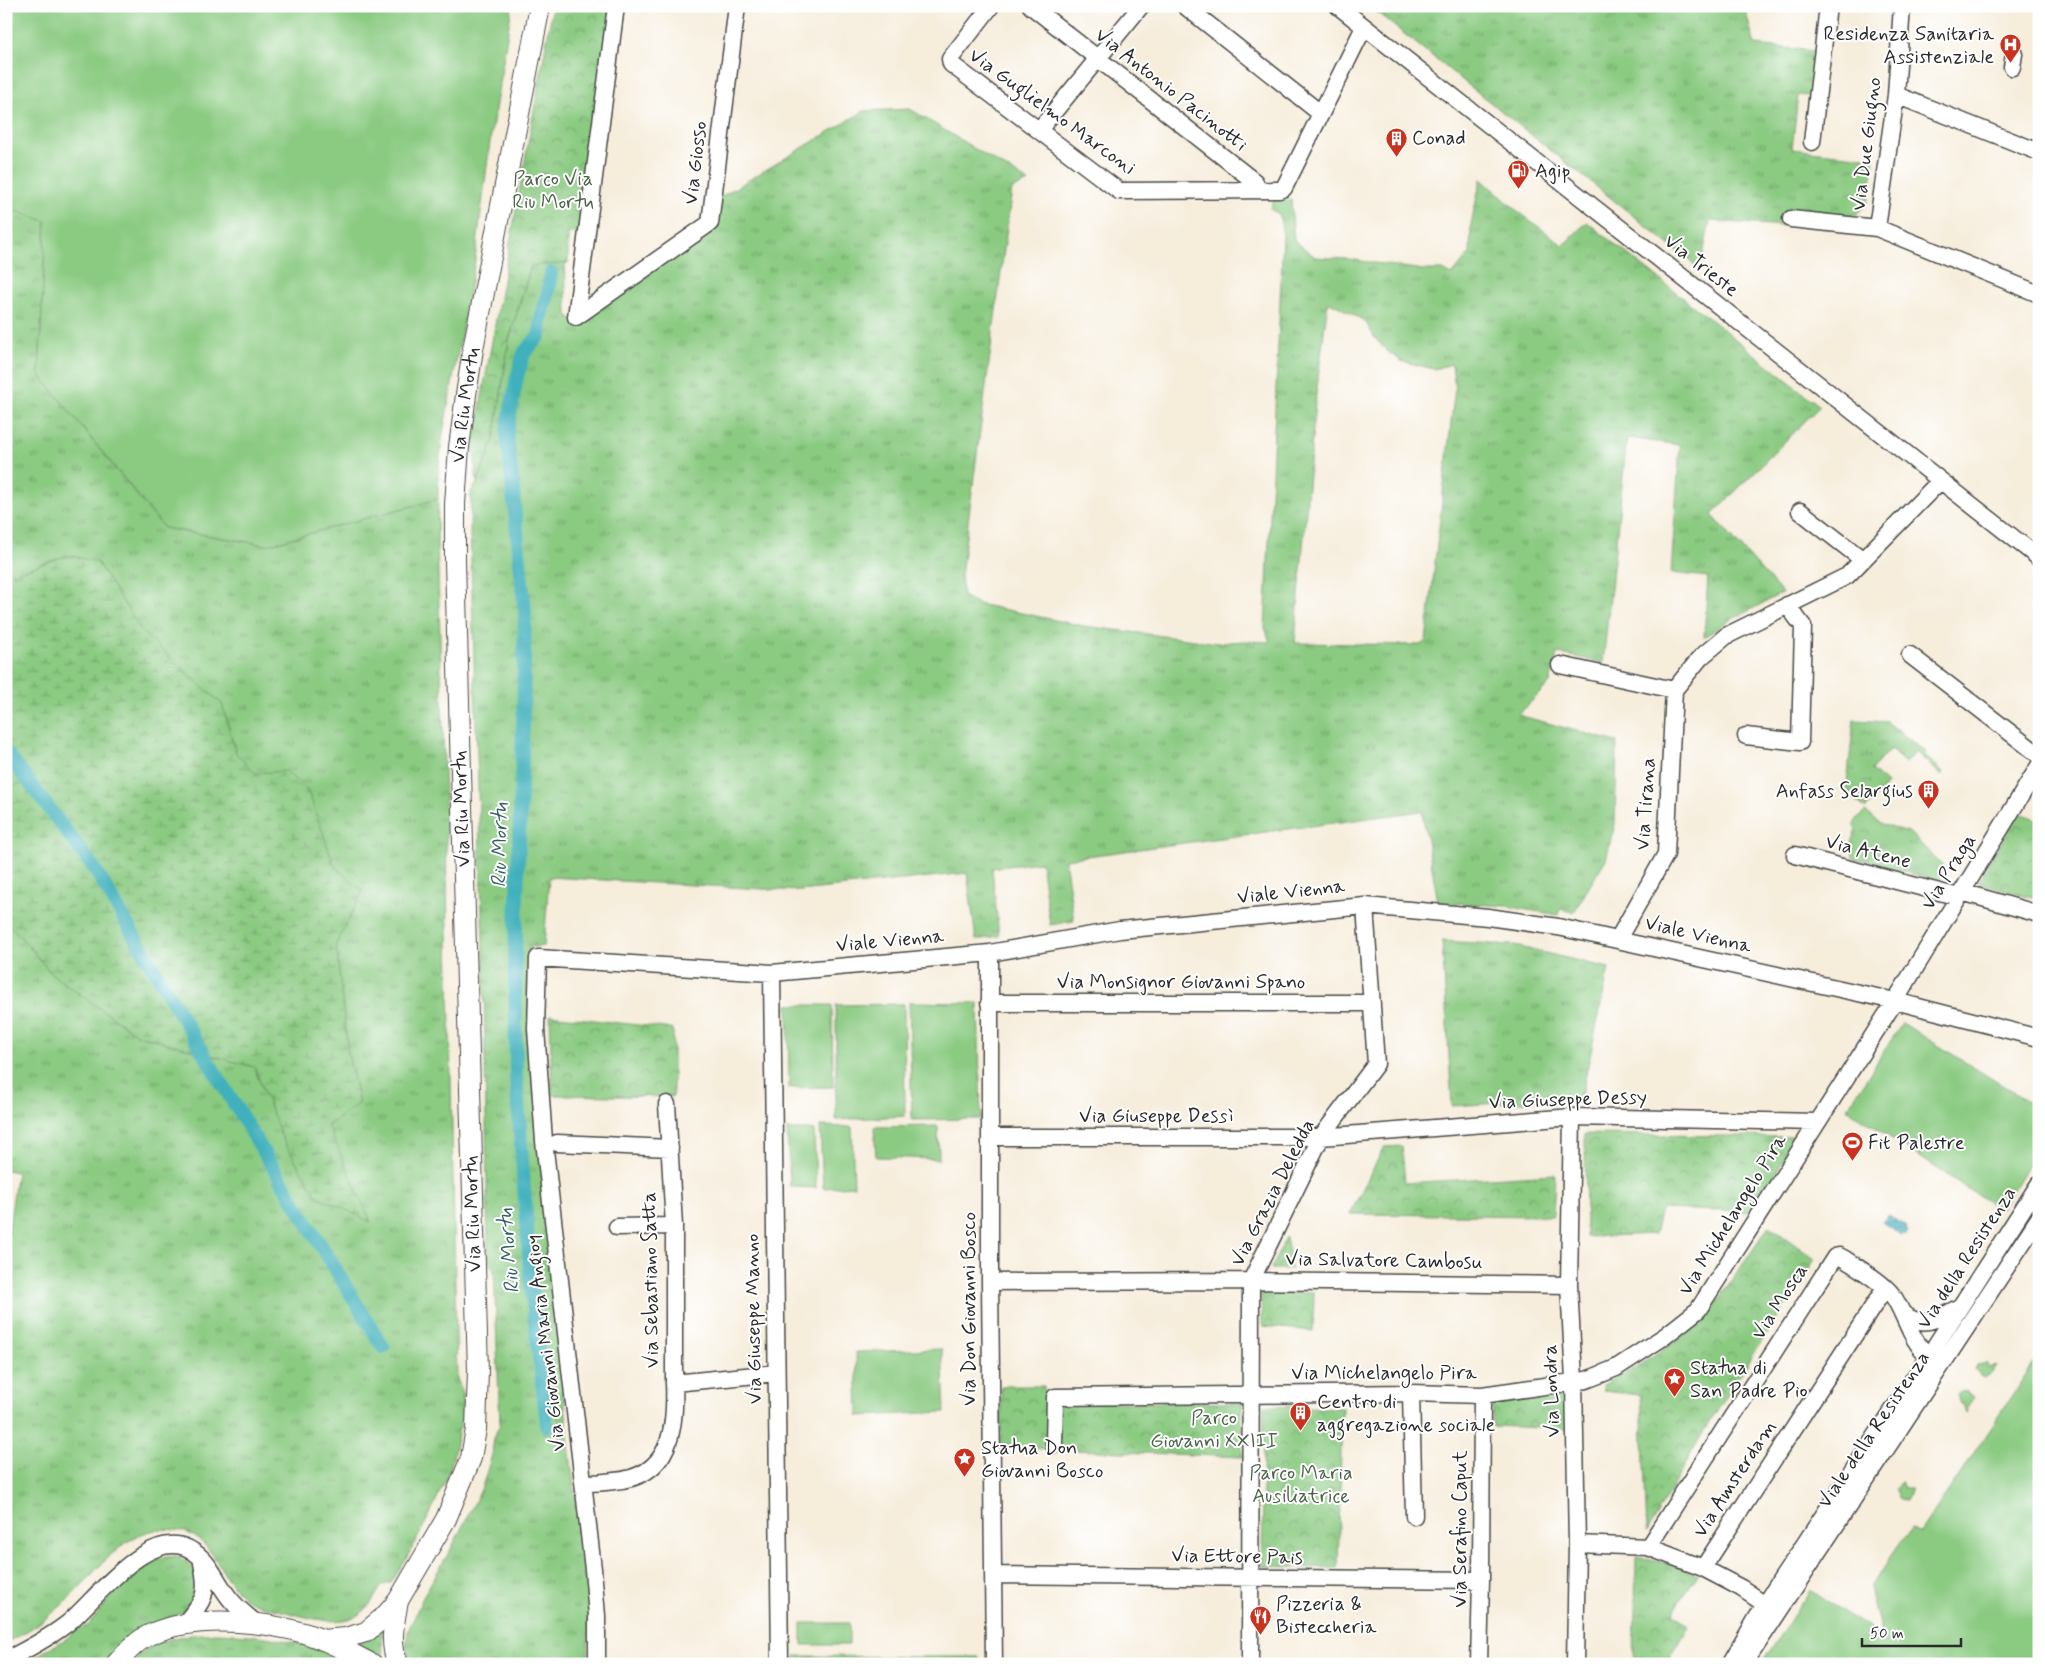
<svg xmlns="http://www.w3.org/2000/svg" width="2045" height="1670" font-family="Mynerve,sans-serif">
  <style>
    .grass { fill: url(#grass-tufts); stroke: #5a7a56; fill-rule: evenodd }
    .wetland { fill: url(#wetland-marsh); stroke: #5a7a56 }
    .park { fill: url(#park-crowns); stroke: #5a7a56 }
    .pitch { fill: #8aca81; stroke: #5a7a56 }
    .water { fill: url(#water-rules); stroke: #366e74 }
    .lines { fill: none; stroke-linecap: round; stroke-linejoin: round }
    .canal { stroke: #41b0bc; stroke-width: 14 }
    .minor-casing { stroke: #494845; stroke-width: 19 }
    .major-casing { stroke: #494845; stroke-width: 22 }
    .minor { stroke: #fff; stroke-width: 16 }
    .major { stroke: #fff; stroke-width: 20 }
    .labels { text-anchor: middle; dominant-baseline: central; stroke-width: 4; stroke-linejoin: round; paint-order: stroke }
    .poi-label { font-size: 20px; fill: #2b2b2b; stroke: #fff; text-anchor: start }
    .street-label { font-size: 20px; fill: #2b2b2b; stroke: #fff }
    .park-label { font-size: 20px; fill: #4c6349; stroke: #fff }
    .water-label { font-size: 21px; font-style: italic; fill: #346065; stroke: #fff }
  </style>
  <defs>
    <pattern id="grass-tufts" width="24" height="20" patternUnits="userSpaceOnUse" patternTransform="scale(1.25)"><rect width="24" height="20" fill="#8aca81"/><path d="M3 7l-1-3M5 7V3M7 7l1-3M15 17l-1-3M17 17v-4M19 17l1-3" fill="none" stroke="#71a46a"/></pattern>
    <pattern id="wetland-marsh" width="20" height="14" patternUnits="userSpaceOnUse" patternTransform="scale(1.25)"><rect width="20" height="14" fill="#8aca81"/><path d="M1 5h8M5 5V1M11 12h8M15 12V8" fill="none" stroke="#71a46a"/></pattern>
    <pattern id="park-crowns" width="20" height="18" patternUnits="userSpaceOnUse" patternTransform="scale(1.25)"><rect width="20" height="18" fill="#8aca81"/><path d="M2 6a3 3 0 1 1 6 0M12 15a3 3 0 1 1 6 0" fill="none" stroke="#71a46a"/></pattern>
    <pattern id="water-rules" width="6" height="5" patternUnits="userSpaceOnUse" patternTransform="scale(1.25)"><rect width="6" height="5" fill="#41b0bc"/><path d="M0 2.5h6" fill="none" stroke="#378f99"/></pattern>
  </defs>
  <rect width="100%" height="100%" fill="#fff"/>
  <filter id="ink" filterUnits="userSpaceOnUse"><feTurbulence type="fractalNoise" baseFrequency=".02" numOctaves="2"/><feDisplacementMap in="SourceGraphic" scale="10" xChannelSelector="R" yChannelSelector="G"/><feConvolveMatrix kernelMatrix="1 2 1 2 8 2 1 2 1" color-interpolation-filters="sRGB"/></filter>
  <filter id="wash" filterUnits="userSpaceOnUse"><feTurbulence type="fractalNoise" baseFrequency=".0096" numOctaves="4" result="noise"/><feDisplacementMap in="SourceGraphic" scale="20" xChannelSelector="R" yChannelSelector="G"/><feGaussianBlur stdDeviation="1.12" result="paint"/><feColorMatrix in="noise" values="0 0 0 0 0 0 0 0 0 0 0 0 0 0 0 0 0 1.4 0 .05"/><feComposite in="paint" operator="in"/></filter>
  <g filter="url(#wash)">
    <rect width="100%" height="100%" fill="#f6eddb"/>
    <path class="grass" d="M1369,6H1744L1755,45L1816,51L1810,96L1798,95L1792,149L1874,158L1870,194L1867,204L1857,214L1846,216L1791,210L1786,226L1710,221L1700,269Z
      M910,109L1029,182L1012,189L961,575L963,596L978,604L1084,626L1218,643L1245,641L1270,642L1265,628L1283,235L1279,214L1270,209L1275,198L1291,200L1294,240L1315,257L1348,259L1423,270H1443L1452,275L1470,253L1471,224L1481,179L1519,212L1563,245L1587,222L1820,406L1712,515L1782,593L1727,622L1704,637L1708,577L1671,573L1680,445L1627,438L1603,663L1557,653L1550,683L1518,715L1617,742L1615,824L1606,859L1574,912L1560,909L1558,915L1505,906L1438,902L1422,811L1065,859L1074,921L1050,925L1041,862L992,868L999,936L976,940L967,873L800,891L549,877L544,946L530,947L529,1013L544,1197L570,1454L589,1615L588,1664H410L406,1647L408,1631L425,1593L451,1549L481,1490L492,1455L494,1437L500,1424L494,1270L488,1261L484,977L470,532L471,492L477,483L494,440L509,339L531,266L565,263L567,315L576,322L714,228L717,199L864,111ZM1328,301L1365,321L1375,338L1387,351L1401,361L1434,369L1452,364L1455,388L1426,641L1420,645L1295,643L1315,402Z
      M6,208L46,220L39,374L164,528L266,545L438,499L437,540L446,831L457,1379L463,1393L461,1421L450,1470L428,1518L404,1563L391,1583L382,1585C377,1593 372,1603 365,1610C343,1630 307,1617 282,1611C267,1607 251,1605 240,1594C211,1564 211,1524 156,1530C119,1535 89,1581 63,1604C46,1619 27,1633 6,1642V1246L17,1172L6,1170Z
      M1854,720L1887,722L1926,752L1924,755L1943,772L1941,775L1916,752L1905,763L1890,749L1871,770L1887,784L1866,809L1846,792Z
      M1865,812L1884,825L1909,832L1945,868L1938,881L1853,858L1851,842L1856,831L1854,823L1857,819Z
      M1442,941L1511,945L1609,968L1581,1098L1452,1106Z
      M1986,1363L1988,1368L1996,1365L1991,1374L1984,1378L1980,1376L1975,1370L1977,1365Z
      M1960,1391L1967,1392L1973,1397L1966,1413L1963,1404H1960L1957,1393Z
      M1901,1481L1904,1489H1910V1493L1905,1500L1898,1499L1895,1490Z
      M177,1556C184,1560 191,1564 195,1571C198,1574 198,1578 198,1582C200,1602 185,1613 168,1618L105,1664H22L63,1641L80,1628L88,1626C101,1609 128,1572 146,1563C156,1558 166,1557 177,1556Z
      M384,1628L382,1643L384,1659L357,1644Z
      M217,1633C266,1635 307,1641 351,1664H131C151,1637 186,1635 217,1633Z"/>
    <path class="wetland" d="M69,555L97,562L143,633L222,704L236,753L255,773L286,771L308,791L335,867L363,891L336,944L348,1053L359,1103L328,1126L371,1222L317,1196L283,1140L254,1067L138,1035L54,976L6,920V576Z"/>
    <path class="park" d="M553,6H614L579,234L568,233V263L531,266L509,339L494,440L477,483L473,446Z
      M2019,813L2039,820V899L1977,882Z
      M550,1015L673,1029V1097L552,1095Z
      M1585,1134L1797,1137L1752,1212L1661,1209L1655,1234L1586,1237Z
      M1402,1146L1405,1183L1555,1174L1553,1216L1350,1214L1384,1147Z
      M1769,1226L1815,1259L1705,1429L1647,1532L1641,1395L1603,1391L1602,1385L1623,1375L1703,1323Z
      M1286,1237L1292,1269H1271Z
      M1261,1293H1314L1313,1331L1262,1326Z
      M1001,1386H1044L1045,1402L1242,1403V1457L1001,1447Z
      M1568,1388L1570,1429L1492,1426L1493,1399Z
      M1264,1406L1342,1408L1338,1568L1262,1566Z
      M1636,1557L1671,1564L1697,1574L1673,1613L1689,1626L1667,1664H1634Z"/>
    <path class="pitch" d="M6,6H512L491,134L475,260L443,433L438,473V499L266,545L164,528L39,374L46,221L6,208Z
      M909,1002L978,1003L981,1119L912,1120Z
      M904,1004L905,1116L836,1120V1005Z
      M788,1005H832L833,1087L789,1088Z
      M1902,1023L2039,1108V1147L2000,1210L1847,1109Z
      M820,1126L852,1127L854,1186L823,1188Z
      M938,1126L939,1159L876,1157L874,1127Z
      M787,1130H814L816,1188L790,1187Z
      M942,1349L945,1412L858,1416L856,1352Z
      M2039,1356V1664H1762L1810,1590L1882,1637L1870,1587L1911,1528L1920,1533Z
      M802,1623H849V1645H802Z
      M795,1656L979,1657V1664H795Z"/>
    <path class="water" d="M1888,1214L1906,1227L1905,1229L1907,1231L1905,1235L1902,1233L1901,1235L1882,1222Z"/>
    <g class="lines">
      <path class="canal" d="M6,752L94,868L211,1066L383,1347
        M547,1426L531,1285L516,1075L515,956L523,726L525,612L507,432L517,377L524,353L540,335L541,319L548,294L551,273"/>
    </g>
  </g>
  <g filter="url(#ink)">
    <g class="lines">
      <defs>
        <path id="minor" d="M991,6L950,59L951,64L1119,191L1279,190L1284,188L1364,27
          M1031,6L1255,182L1257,190
          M1185,6L1320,113
          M1338,6L2039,558
          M2012,67L2014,54
          M1896,95L2039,152
          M1039,130L1141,6
          M1812,142L1828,6
          M1791,219L1877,228L2039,294
          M1877,228L1896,95L1902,6
          M576,317L710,223L737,6
          M576,317L616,6
          M1800,511L1863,560
          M1910,655L2039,755
          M1560,665L1674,690
          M1746,736L1800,742L1803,626L1787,605
          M1795,855L1959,897
          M1962,892L2039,914
          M1618,939L1666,854L1674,690L1701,657L1726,636L1847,576L1940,481
          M990,953V1282L994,1664
          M772,973L780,1664
          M989,1003H1372
          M667,1104L674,1226V1383L776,1373
          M1572,1117L1569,1285L1574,1380L1577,1544L1575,1664
          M991,1137H1321L1572,1117L1816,1122
          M557,1143L670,1148
          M617,1227L674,1226
          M990,1282L1251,1281L1569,1285
          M1902,1313C1923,1330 1940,1318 1959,1307
          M1411,1393L1414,1516
          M1054,1445L1055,1397L1411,1393L1482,1395L1586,1380L1599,1375L1616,1368L1665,1336L1698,1310L1895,1001L2039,766
          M584,1482C593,1484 605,1482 614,1481C671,1477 676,1428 674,1383
          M1577,1544L1648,1547L1703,1568L1741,1588L1765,1604
          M1648,1547L1835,1257L1839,1256L1843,1258C1858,1268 1883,1282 1893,1296C1906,1315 1910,1341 1929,1356
          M1703,1568L1885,1288
          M993,1575L1481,1580
          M183,1625C204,1600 209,1596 202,1563
          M6,1660C28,1649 49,1638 68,1623C97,1599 152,1521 194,1552C211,1563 218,1585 231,1600C238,1609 248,1616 256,1623
          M597,1664V1616L593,1569L544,1141L536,1029L538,958L772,973L990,953L1120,930L1365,906L1488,917L1558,927L1895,1001L2039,1038
          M1250,1664L1251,1281L1321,1137L1376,1064L1365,906
          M1479,1664L1481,1580L1482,1395
          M1730,1664L1765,1604L1930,1354L2039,1184
          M1744,1664L2039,1218"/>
        <g id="major">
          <path d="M398,1601C394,1623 389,1643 398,1664"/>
          <path id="s1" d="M323,1640L345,1638L366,1632L384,1617L398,1601L446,1519L471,1458L476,1429L478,1371L455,561V504L459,447L466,395L473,349L540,6"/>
          <path d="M116,1664C126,1653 137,1640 151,1634C198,1613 277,1621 324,1640C340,1647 356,1656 372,1664"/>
        </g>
      </defs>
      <use href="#minor" class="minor-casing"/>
      <use href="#major" class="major-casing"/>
      <use href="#minor" class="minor"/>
      <use href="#major" class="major"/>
    </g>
  </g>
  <defs>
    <symbol id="hospital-pin" viewBox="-11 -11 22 30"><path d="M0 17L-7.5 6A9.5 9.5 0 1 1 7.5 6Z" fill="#c8321e" stroke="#fff"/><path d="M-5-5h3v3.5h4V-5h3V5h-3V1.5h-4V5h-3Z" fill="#fff"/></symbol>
    <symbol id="building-pin" viewBox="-11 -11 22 30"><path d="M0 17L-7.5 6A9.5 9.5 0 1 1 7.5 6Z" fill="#c8321e" stroke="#fff"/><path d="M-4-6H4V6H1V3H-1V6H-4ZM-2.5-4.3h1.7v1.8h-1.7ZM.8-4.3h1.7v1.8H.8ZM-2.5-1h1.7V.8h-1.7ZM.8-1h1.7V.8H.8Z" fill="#fff"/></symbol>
    <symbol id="fuel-pin" viewBox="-11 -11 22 30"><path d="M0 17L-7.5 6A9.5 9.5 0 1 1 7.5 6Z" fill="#c8321e" stroke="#fff"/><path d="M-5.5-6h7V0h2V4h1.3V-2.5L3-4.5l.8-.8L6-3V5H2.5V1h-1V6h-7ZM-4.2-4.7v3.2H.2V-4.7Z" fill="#fff"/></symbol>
    <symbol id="stadium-pin" viewBox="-11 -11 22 30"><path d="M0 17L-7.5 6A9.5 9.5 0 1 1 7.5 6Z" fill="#c8321e" stroke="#fff"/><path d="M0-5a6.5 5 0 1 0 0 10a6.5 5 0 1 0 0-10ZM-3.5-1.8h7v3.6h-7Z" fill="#fff"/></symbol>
    <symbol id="sight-pin" viewBox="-11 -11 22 30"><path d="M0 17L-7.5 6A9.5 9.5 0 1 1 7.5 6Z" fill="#c8321e" stroke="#fff"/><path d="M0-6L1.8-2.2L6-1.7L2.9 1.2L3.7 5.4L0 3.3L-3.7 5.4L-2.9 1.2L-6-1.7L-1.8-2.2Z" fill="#fff"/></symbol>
    <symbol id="restaurant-pin" viewBox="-11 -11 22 30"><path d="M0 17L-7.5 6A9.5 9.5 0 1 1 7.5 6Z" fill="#c8321e" stroke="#fff"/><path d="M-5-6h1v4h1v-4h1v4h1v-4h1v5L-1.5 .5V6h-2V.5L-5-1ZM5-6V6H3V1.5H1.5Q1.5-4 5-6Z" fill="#fff"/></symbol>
  </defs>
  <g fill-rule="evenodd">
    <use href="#hospital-pin" x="1998" y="32" width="25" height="34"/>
    <use href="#building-pin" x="1384" y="126" width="25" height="34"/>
    <use href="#fuel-pin" x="1506" y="158" width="25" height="34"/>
    <use href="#building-pin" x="1916" y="778" width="25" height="34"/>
    <use href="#stadium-pin" x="1840" y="1130" width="25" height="34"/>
    <use href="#sight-pin" x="1662" y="1366" width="25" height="34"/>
    <use href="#building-pin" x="1288" y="1400" width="25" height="34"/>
    <use href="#sight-pin" x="952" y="1446" width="25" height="34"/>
    <use href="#restaurant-pin" x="1248" y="1604" width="25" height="34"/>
  </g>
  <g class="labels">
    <g class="poi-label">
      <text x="1994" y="34" text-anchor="end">Residenza Sanitaria<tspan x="1994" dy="23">Assistenziale</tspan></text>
      <text x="1412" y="138">Conad</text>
      <text x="1535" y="171">Agip</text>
      <text x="1913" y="791" text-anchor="end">Anfass Selargius</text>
      <text x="1868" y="1143">Fit Palestre</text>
      <text x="1690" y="1368">Statua di<tspan x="1690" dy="23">San Padre Pio</tspan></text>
      <text x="1317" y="1402">Centro di<tspan x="1317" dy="23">aggregazione sociale</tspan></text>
      <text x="981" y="1448">Statua Don<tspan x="981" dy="23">Giovanni Bosco</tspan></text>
      <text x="1276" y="1604">Pizzeria &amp;<tspan x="1276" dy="23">Bisteccheria</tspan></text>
    </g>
    <g class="street-label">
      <text transform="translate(1171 90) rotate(38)">Via Antonio Pacinotti</text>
      <text transform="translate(1052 112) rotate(36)">Via Guglielmo Marconi</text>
      <text transform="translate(1867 144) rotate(-83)">Via Due Giugno</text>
      <text transform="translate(696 163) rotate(-83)">Via Giosso</text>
      <text transform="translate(1701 266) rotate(38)">Via Trieste</text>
      <text stroke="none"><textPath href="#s1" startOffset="1304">Via Riu Mortu</textPath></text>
      <text transform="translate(1646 804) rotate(-86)">Via Tirana</text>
      <text transform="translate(462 809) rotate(-92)">Via Riu Mortu</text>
      <text transform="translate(1868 852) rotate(14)">Via Atene</text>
      <text transform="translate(1949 872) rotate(-58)">Via Praga</text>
      <text transform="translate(1291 892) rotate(-6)">Viale Vienna</text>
      <text transform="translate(1698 935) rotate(13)">Viale Vienna</text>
      <text transform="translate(890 941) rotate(-5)">Viale Vienna</text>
      <text x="1181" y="982">Via Monsignor Giovanni Spano</text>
      <text transform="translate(1568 1100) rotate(-2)">Via Giuseppe Dessy</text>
      <text x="1156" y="1116">Via Giuseppe Dessì</text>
      <text transform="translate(1273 1193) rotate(-63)">Via Grazia Deledda</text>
      <text transform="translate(473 1214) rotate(-92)">Via Riu Mortu</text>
      <text transform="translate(1733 1215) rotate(-58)">Via Michelangelo Pira</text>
      <text transform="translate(1967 1258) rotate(-57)">Via della Resistenza</text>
      <text transform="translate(1384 1261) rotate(1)">Via Salvatore Cambosu</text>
      <text transform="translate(651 1280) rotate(-91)">Via Sebastiano Satta</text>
      <text transform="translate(1780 1302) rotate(-57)">Via Mosca</text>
      <text transform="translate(969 1309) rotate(-90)">Via Don Giovanni Bosco</text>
      <text transform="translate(754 1319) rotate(-91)">Via Giuseppe Manno</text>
      <text transform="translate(546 1343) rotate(-97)">Via Giovanni Maria Angioy</text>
      <text x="1384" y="1373">Via Michelangelo Pira</text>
      <text transform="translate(1552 1391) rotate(-92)">Via Londra</text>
      <text transform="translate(1874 1430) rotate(-56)">Viale della Resistenza</text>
      <text transform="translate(1735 1479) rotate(-57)">Via Amsterdam</text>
      <text transform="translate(1460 1529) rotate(-90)">Via Serafino Caput</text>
      <text transform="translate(1237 1557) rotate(1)">Via Ettore Pais</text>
    </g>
    <g class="park-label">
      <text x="553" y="179">Parco Via<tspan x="553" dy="23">Riu Mortu</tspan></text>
      <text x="1214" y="1418">Parco<tspan x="1214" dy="23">Giovanni XXIII</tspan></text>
      <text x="1301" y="1473">Parco Maria<tspan x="1301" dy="23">Ausiliatrice</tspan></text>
    </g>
    <g class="water-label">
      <text transform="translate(500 845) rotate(-89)">Riu Mortu</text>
      <text transform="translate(509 1251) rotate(-95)">Riu Mortu</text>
    </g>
  </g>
  <rect width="2045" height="1670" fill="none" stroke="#fff" stroke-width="25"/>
  <path d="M1862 1638v8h99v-8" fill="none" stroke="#2b2b2b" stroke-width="2.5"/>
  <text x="1870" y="1638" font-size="15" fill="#2b2b2b" stroke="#ffffff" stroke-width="4" paint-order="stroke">50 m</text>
</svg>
